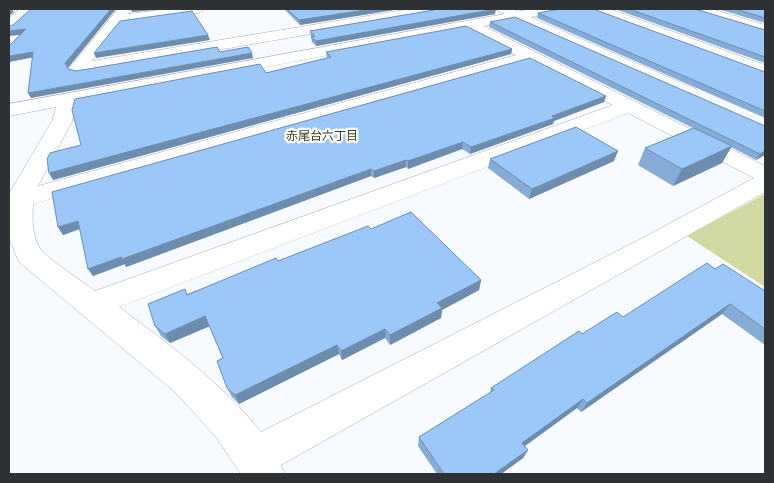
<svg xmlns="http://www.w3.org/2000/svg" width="774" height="483" font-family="'Source Sans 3','Noto Sans JP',sans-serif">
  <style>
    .green { fill: #d1d8a2 }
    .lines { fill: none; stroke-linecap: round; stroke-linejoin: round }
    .minor-casing { stroke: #a8aeb4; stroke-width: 1 }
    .tertiary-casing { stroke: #a8aeb4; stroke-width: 1 }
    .primary-casing { stroke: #a8aeb4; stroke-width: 1 }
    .minor { fill: #fff; fill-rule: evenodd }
    .tertiary { fill: #fff; fill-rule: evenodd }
    .primary { fill: #fff; fill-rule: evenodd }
    .wall { fill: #86acd6 }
    .shaded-wall { fill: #6d8cae }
    .building { fill: #9cc8f9; stroke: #6d8cae }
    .labels { text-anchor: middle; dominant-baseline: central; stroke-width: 4.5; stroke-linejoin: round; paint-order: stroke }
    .far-neighbourhood-label { font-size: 12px; fill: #393c14; stroke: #fff }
  </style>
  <rect width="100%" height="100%" fill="#f7fbff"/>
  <path class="green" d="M765,194V287L687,236Z"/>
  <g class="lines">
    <defs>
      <path id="minor" d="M118,9H132L128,14L169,9H205L198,13L121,24L92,61L410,9H440L433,13L78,74L72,73L69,69L72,65Z
        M532,9H560L553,13L483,26L765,166V192L281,465L285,474H241L216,437L175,392L19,262L9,238V194L52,121L56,107L9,116V104ZM466,29L516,55L38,186L72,121L76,103ZM529,62L613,105L95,291C81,280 53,263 41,250C32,238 32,218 33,204ZM628,113L754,178L637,241L261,432C221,382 170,345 119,307Z
        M591,9H610L765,65V76L593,12Z
        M692,9H712L765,25V34L694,12Z"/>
      <path id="tertiary" d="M494,9H512L696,89L698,93L696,97H682Z"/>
      <path id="primary" d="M20,9H35L14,28L9,29V18Z"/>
    </defs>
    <use href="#minor" class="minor-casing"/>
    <use href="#tertiary" class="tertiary-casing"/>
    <use href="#primary" class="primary-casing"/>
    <use href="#minor" class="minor"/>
    <use href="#tertiary" class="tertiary"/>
    <use href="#primary" class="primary"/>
  </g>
  <path class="wall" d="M284,9H400L300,25Z
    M615,9H695L765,30V63Z
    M718,9H765V23Z
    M434,10L495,14L316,46L312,42L310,31Z
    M555,10L765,72V118L537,18L538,13Z
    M490,22L765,155L756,160L731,147L722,163L673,186L638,165L645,148L693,128L489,27Z
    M512,49L511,54L53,180L81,145L266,73L327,58L326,52Z
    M606,96L604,102L554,121L553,124L470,154L462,149L408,169L406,167L374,178L371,176L126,267L125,264L93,276L80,229L63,235L58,227Z
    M490,159L614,161L529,199L488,168Z
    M371,229L481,280L479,290L442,310L441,318L390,345L385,338L342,360L339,354L239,404L232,397L227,388L223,358L210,326L170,343L161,336L155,326L187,294L278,261Z
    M715,269L765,291V345L722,314L581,412L577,408L525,446L528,450L523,458L501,474H437L418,446L419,437L490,393L491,388L582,334L623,317Z"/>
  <path class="shaded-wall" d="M10,9H12L14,12L9,16V10Z
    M111,9H116L68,68L65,63Z
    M131,9H167L132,12Z
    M372,9H400L300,25L299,20Z
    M496,9L495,14L316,46V41Z
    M26,29L28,34L9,36V31Z
    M208,35L210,40L96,58L94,53Z
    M512,49L511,54L53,180L49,173Z
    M33,52L35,57L9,62V56Z
    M252,53L253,58L31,98L28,93Z
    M606,96L604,102L554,121L553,124L470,154L471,147L552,116Z
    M463,142L462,149L408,169V161Z
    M732,146L722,163L673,186L682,169Z
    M618,151L614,161L529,199L532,189Z
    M765,151V155L756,160L760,154Z
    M406,160V167L374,178V171Z
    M371,169V176L126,267L125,264L93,276L88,269Z
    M78,221L82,228L63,235L58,227Z
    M481,280L479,290L442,310L441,318L390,345V335L437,303Z
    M730,304L722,314L581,412L587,403Z
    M205,316L210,326L170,343L165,334Z
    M385,329V338L342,360L341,351Z
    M337,345L339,354L239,404L235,395Z
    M583,399L577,408L518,451L522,443Z
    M528,450L523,458L501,474H494Z"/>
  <path class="building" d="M31,9H111L65,63L68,69L76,71L217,47L220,52L248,47L252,53L28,93L33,52L9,56V46L26,29L9,31V26L13,25Z
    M287,9H372L299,20Z
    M436,9H496L316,41L311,37L315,36L310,31L434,10Z
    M557,9H593L765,72V111L538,13L555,10Z
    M629,9H695L765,30V57Z
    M735,9H765V18Z
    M192,11L208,35L94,53L120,21Z
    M515,17L765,126V151L760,154L490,22Z
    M466,26L512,49L49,173L47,159L50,153L81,145L72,110L75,99L260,64L266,73L331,57L326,52Z
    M530,58L606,96L552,116L555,118L471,147L463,142L408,161L406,160L374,171L371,169L122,259L121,257L88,269L78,221L58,227L52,192Z
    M576,127L618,151L532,189L490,159Z
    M694,128L732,146L682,169L645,148Z
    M411,212L481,280L437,303L442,308L390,335L385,329L341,351L337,345L235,395L227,388L217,361L223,358L205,316L165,334L155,326L148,304L185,289L187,295L276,258L278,261L368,226L371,229Z
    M707,263L715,269L723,264L765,291V329L730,304L587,403L583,399L522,443L528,450L494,474H444L419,437L494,390L491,388L579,331L582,334L617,312L623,317Z"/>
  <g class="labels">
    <g class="far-neighbourhood-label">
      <text x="322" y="136">赤尾台六丁目</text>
    </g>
  </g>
  <rect width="774" height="483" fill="none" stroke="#2f3234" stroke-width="20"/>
</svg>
